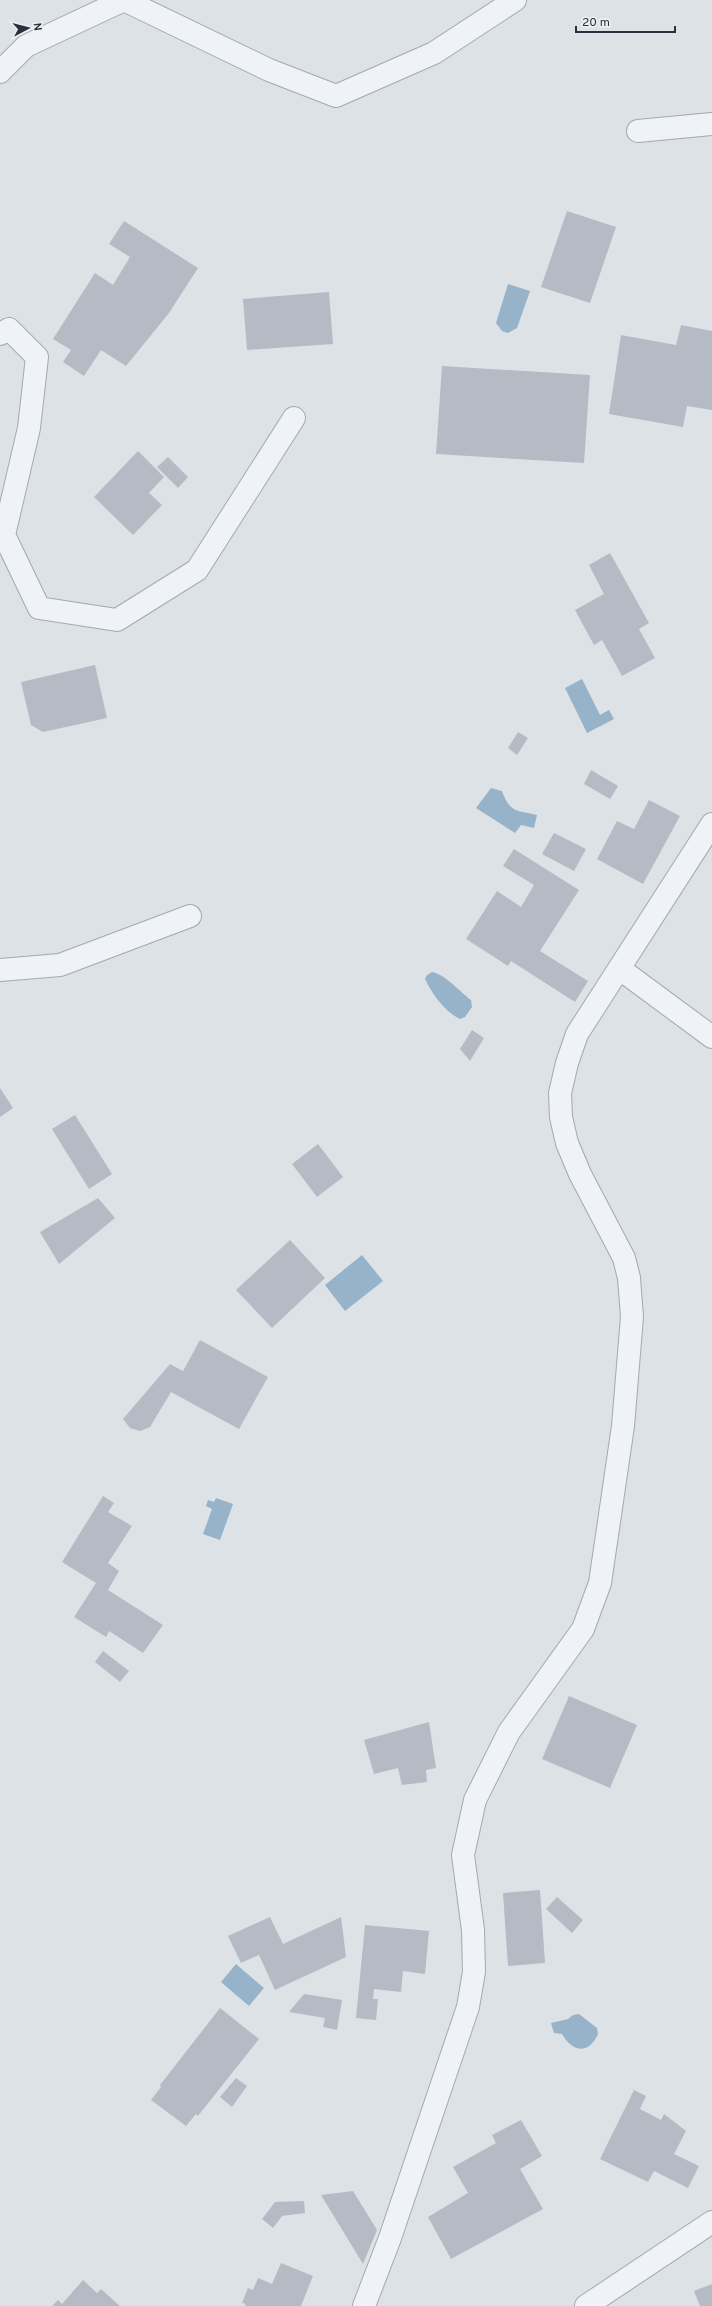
<svg xmlns="http://www.w3.org/2000/svg" width="712" height="2306" font-family="Overpass,sans-serif">
  <style>
    .water { fill: #96b3c9 }
    .building { fill: #b4bbc4 }
    .lines { fill: none; stroke-linecap: round; stroke-linejoin: round }
    .minor-casing { stroke: #a2a9b1; stroke-width: 24 }
    .minor { stroke: #eff2f6; stroke-width: 22 }
  </style>
  <rect width="100%" height="100%" fill="#dde2e7"/>
  <path class="water" d="M508,284L530,291L517,328L508,333L502,331L496,323Z
    M582,679L600,715L609,710L614,719L587,733L565,688Z
    M491,788L502,791C510,813 516,810 537,815L534,828L521,825L515,833L476,808Z
    M432,972C445,974 460,992 471,1000L472,1007L465,1017L460,1019C445,1012 432,994 425,979L427,975Z
    M362,1255L383,1281L345,1311L325,1285Z
    M216,1498L233,1504L220,1540L203,1534L212,1509L206,1506L208,1500L214,1502Z
    M236,1964L264,1988L249,2006L221,1982Z
    M579,2014L597,2028L598,2034C589,2055 572,2052 562,2034L554,2033L551,2023L568,2019L573,2015Z"/>
  <path class="building" d="M567,211L616,227L590,303L541,287Z
    M124,221L198,268L169,313L126,366L101,350L84,376L63,362L71,350L53,339L95,273L113,285L130,257L109,244Z
    M329,292L333,344L247,350L243,299Z
    M681,325L712,331V410L687,406L683,427L609,414L621,335L676,345Z
    M442,366L590,375L584,463L436,454Z
    M138,451L164,477L149,493L162,505L133,535L94,497Z
    M168,457L188,477L178,488L157,467Z
    M610,553L649,623L639,629L655,658L622,676L602,640L594,645L575,610L604,594L589,565Z
    M95,665L107,718L43,732L31,725L21,682Z
    M518,732L528,738L517,755L508,748Z
    M591,770L618,786L610,799L584,784Z
    M649,800L680,816L643,884L597,859L617,821L634,829Z
    M554,833L586,849L574,871L542,854Z
    M514,849L579,890L540,951L588,981L575,1002L511,961L508,966L466,939L497,891L521,907L534,885L503,866Z
    M472,1030L484,1038L470,1061L460,1049Z
    M0,1088L13,1108L0,1117Z
    M75,1115L112,1174L89,1189L52,1129Z
    M318,1144L343,1177L317,1197L292,1164Z
    M98,1198L115,1218L59,1264L40,1232Z
    M290,1240L325,1278L272,1328L236,1290Z
    M200,1340L268,1377L239,1429L171,1392L150,1427L140,1431L130,1428L123,1419L170,1364L183,1371Z
    M103,1496L114,1503L108,1512L132,1526L108,1563L119,1571L108,1590L163,1625L143,1653L109,1631L106,1637L74,1617L96,1583L62,1562Z
    M103,1651L129,1671L120,1682L95,1662Z
    M569,1696L637,1725L610,1788L542,1759Z
    M429,1722L436,1768L426,1770L427,1782L402,1785L398,1768L374,1774L364,1740Z
    M540,1890L545,1963L508,1966L503,1893Z
    M557,1897L583,1920L572,1933L546,1909Z
    M270,1917L283,1944L341,1917L346,1957L275,1990L259,1955L241,1963L228,1936Z
    M365,1925L429,1931L425,1974L403,1971L401,1992L374,1989L373,1999H378L376,2020L356,2018Z
    M304,1994L342,2000L337,2030L323,2027L325,2018L289,2012Z
    M220,2008L259,2039L198,2116L196,2114L186,2126L151,2100L161,2087L160,2085Z
    M236,2078L247,2086L232,2107L220,2097Z
    M634,2090L646,2096L640,2109L661,2120L664,2114L686,2131L674,2154L699,2166L688,2188L654,2171L648,2182L600,2159Z
    M521,2120L542,2156L520,2169L543,2209L451,2259L428,2217L468,2193L453,2167L496,2143L492,2135Z
    M353,2191L377,2230L363,2264L321,2195Z
    M304,2201L305,2213L282,2216L273,2228L262,2219L275,2202Z
    M281,2263L313,2276L301,2306H245L246,2304L242,2303L248,2288L253,2290L258,2278L272,2284Z
    M83,2280L97,2293L101,2289L120,2306H52L58,2300L62,2304Z
    M712,2284V2306H700L694,2291Z"/>
  <g class="lines">
    <defs>
      <path id="minor" d="M0,72L26,46L124,0L269,70L336,96L434,53L515,0
        M638,131L712,124
        M0,334L9,329L37,357L29,428L4,535L39,608L117,620L197,570L294,418
        M620,969L712,1037
        M0,970L60,965L190,916
        M364,2306L390,2238L468,2007L474,1972L473,1930L463,1855L475,1800L509,1732L583,1629L600,1583L623,1426L632,1317L629,1278L624,1258L580,1174L567,1143L561,1117L560,1093L567,1063L577,1034L712,824
        M586,2306L712,2222"/>
    </defs>
    <use href="#minor" class="minor-casing"/>
    <use href="#minor" class="minor"/>
  </g>
  <g transform="translate(28 28) rotate(83)" stroke="#ecf0f5" stroke-width="3" paint-order="stroke">
  <path d="M0-3L7 15L0 10L-7 15Z" fill="#26303e"/>
  <text y="-6" font-size="11" font-weight="bold" text-anchor="middle" fill="#26303e">N</text>
  </g>
  <path d="M576 26v6h99v-6" fill="none" stroke="#26303e" stroke-width="2"/>
  <text x="582" y="26" font-size="12" fill="#26303e" stroke="#ecf0f5" stroke-width="3" paint-order="stroke">20 m</text>
</svg>
